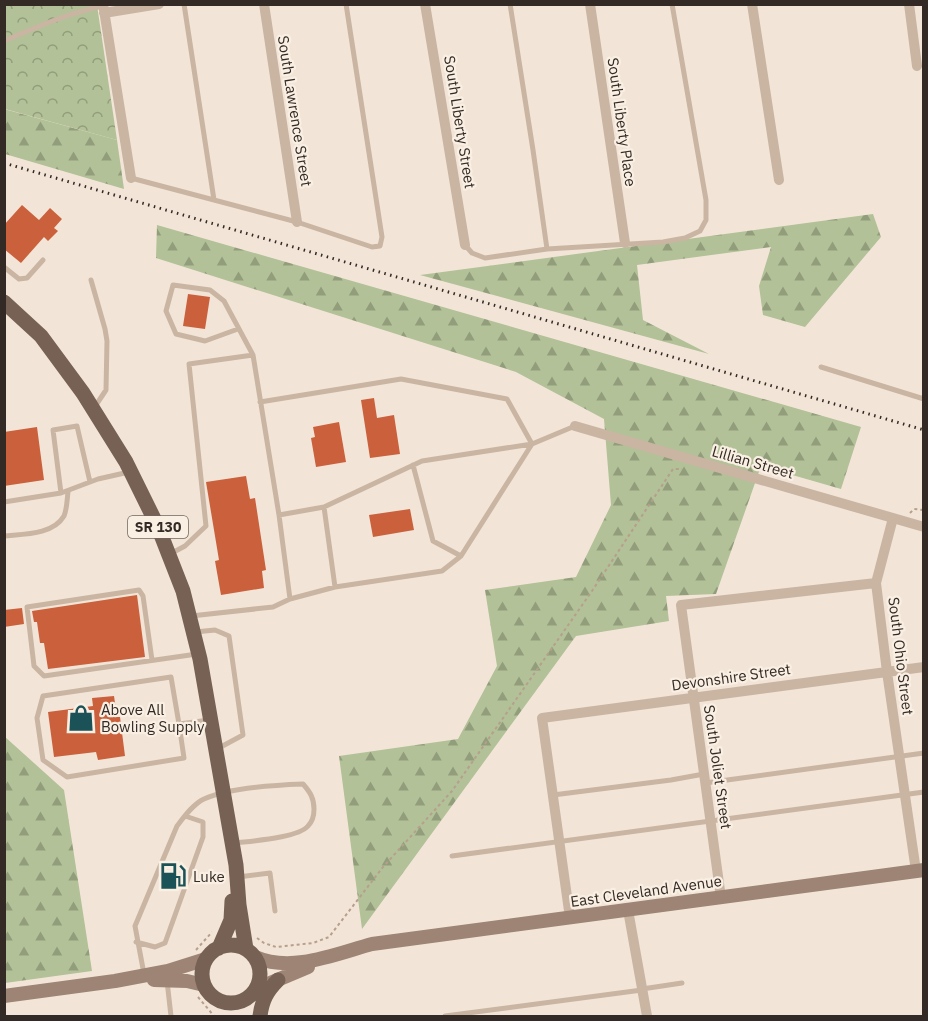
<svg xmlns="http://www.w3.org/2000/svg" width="928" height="1021" font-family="'IBM Plex Sans',sans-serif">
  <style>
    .forest { fill: url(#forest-firs) }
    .park { fill: url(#park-crowns) }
    .building { fill: #cb603c }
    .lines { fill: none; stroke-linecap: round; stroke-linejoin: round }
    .path { stroke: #b69f8d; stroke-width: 2; stroke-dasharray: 3 3; stroke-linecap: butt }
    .lane { stroke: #cab5a3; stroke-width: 5 }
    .street { stroke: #cab5a3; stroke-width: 10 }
    .secondary { stroke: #9d8474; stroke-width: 14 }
    .primary { stroke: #776155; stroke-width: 15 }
    .rail { stroke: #342a25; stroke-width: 3; stroke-dasharray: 1.5 4.5; stroke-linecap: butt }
    .labels { text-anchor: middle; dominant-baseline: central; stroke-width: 4.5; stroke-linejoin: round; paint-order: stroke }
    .shield { fill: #f9efe3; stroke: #6f655e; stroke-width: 1.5 }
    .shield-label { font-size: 14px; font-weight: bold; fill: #342a25 }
    .street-label { font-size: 15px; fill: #342a25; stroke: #f9efe3 }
    .poi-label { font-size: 15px; fill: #342a25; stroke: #f9efe3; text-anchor: start }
  </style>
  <defs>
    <pattern id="forest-firs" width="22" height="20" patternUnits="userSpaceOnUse" patternTransform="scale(1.5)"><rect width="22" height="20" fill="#b2c197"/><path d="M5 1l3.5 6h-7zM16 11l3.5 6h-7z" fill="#929d7b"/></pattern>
    <pattern id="park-crowns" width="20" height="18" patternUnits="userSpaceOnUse" patternTransform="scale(1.5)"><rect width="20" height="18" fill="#b2c197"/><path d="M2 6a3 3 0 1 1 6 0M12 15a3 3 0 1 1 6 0" fill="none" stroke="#929d7b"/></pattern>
  </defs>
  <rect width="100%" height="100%" fill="#f2e5d7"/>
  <path class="forest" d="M4,109L117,140L124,189L5,154Z
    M873,214L881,237L805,327L763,315L759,286L771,247L637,265L643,320L709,354L420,275Z
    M157,225L861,427L841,489L761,466L716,594L666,596L669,621L576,636L362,929L339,756L458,739L497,666L485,590L576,577L611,505L604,419L516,372L156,258Z
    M4,736L64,790L92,971L5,983Z"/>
  <path class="park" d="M4,5H97L117,140L5,109Z"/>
  <path class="building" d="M22,205L39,220L50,208L62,219L54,228L58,231L48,241L44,237L21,263L4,249V225Z
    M188,294L210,297L205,329L183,326Z
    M374,398L377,418L394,415L400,454L370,458L361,400Z
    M339,422L346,462L316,467L311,438L315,437L313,427Z
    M37,427L44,480L4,486V432Z
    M246,476L250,499L255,498L266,570L262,571L264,588L221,595L215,561L219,560L206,482Z
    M410,509L414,530L373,537L369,515Z
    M137,595L145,657L48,669L44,643H40L37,622H34L32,611Z
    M22,608L24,624L4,627V610Z
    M114,696L117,717H120L125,756L98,760L96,752L54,757L48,712L93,706L92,698Z"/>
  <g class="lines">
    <path class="path" d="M910,513L914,509L924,510
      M257,938L264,943L276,947L313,943L329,937L383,867L452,791L592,591L673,469H682
      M196,950L212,932
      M198,997L214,1016"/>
    <path class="lane" d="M184,4L214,200
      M510,4L533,150L547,249
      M4,41C37,27 68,13 103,6
      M131,178L297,222L372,247L380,246L382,237L346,4
      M465,245L472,253L485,258L547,249L663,242L685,238L700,231L706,220V200L672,4
      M4,267L19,279L27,278L43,260
      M91,280L105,329L107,341L106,390L94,408
      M238,329L205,341L176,334L166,311L173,285L210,290L224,301L253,355L279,515
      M821,367L924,399
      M260,402L401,379L507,399L532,444L422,461L324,507L279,515L290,599
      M413,465L433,541L461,556
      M90,482L77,426L53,430L61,493L98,479L129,472
      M4,502L61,493
      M324,507L335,587
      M4,536C23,534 53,535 64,516C67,509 67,500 68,492
      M170,554L185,546L206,526L189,364L253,355
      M191,616L273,607L290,599L335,587L442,571L461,556L532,444L575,426
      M195,632L215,630L229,636L243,735L217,749
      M152,660L143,596L139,590L27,607L34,666L44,676L197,654
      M179,724L171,677L43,696L37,718L43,760L67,777L184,758L179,724L209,720
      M705,783L924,753
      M553,795L671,780L704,774
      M452,856L924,792
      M238,877L270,873L275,911
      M136,942L155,947L165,943L203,837V822L185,816
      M144,974L135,926L177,826C184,817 193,804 204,799C228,788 276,785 303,784C310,792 314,798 314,809C314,815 313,821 308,826C298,838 251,841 235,843
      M167,981L171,1016
      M642,989L682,983
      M445,1016L642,990"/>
    <path class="street" d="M103,4L131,178
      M264,4L297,222
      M425,4L465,245
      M590,4L625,243
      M752,4L779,180
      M909,4L917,66
      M104,13L159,4
      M575,426L924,527
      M893,518L876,583L887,672L916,871
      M721,898L681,605L876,583
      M628,910L647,1016
      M570,918L542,718L924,667"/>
    <path class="secondary" d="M255,957C292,973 335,954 372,944L924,870
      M154,980L187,981L204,985
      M256,989L308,967
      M4,996L115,981L168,971L206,959"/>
    <path class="primary" d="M4,302L41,336L83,393L126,462L158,527L183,591L200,659L236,865L239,905L246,949
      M202 974a29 29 0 1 1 58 0a29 29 0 1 1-58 0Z
      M219,948L231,920L232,901
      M260,1016C262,1000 267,991 278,980"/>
    <path class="rail" d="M4,163L924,430"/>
  </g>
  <defs>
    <symbol id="shop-bare" viewBox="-9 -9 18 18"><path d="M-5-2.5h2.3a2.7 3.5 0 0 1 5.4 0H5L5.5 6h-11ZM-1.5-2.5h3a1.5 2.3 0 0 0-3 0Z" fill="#1a5257" stroke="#f9efe3" stroke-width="2.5" paint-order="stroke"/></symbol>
    <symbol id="fuel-bare" viewBox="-9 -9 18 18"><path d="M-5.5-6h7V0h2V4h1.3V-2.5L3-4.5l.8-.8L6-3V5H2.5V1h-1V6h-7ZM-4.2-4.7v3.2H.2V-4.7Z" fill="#1a5257" stroke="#f9efe3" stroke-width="2.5" paint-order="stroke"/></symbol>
  </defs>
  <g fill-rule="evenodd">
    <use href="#shop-bare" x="62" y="699" width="38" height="38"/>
    <use href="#fuel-bare" x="154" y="857" width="38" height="38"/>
  </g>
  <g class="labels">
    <rect class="shield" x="128" y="516" width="60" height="22" rx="4.5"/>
    <g class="shield-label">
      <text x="158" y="527">SR 130</text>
    </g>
    <g class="street-label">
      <text transform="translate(295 111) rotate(81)">South Lawrence Street</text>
      <text transform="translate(460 122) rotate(81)">South Liberty Street</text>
      <text transform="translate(622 122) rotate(82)">South Liberty Place</text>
      <text transform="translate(753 462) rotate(16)">Lillian Street</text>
      <text transform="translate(901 656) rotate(83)">South Ohio Street</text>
      <text transform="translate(731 677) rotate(-8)">Devonshire Street</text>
      <text transform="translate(718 767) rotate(82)">South Joliet Street</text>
      <text transform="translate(646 891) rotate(-8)">East Cleveland Avenue</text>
    </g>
    <g class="poi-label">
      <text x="101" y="709">Above All<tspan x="101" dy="17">Bowling Supply</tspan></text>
      <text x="193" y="876">Luke</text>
    </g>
  </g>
  <rect width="928" height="1021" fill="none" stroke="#342a25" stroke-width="12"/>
</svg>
